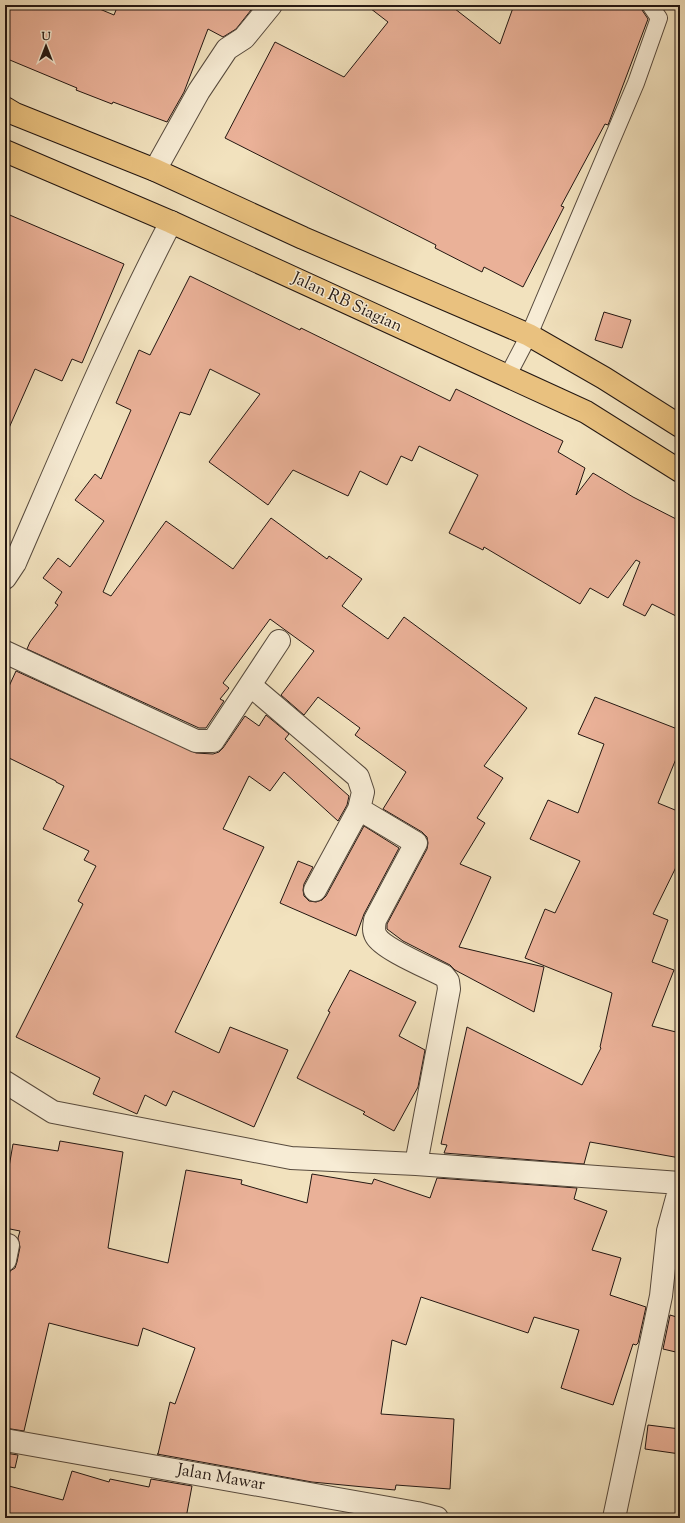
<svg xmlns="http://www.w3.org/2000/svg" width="685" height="1523" font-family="'Sorts Mill Goudy',serif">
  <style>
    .building { fill: #eab198; stroke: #231712 }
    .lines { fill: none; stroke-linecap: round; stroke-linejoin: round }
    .service-casing { stroke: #574a3d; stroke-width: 18 }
    .minor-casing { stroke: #574a3d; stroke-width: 24 }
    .tertiary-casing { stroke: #574a3d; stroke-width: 24 }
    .trunk-casing { stroke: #231712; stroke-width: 24 }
    .service { stroke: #f7ecd5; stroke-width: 16 }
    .minor { stroke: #f7ecd5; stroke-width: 22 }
    .tertiary { stroke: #f7ecd5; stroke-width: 22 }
    .trunk { stroke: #e9c17f; stroke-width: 22 }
    .labels { text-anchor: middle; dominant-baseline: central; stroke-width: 3; stroke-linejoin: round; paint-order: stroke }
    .street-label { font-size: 17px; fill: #231712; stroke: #f7ecd5 }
  </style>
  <rect width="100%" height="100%" fill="#f2e2be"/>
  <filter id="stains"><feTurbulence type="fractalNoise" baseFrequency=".005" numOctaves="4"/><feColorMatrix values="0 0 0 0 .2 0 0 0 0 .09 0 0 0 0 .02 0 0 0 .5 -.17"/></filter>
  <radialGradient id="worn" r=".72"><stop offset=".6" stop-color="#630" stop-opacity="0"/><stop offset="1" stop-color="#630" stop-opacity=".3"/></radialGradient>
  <path class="building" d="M5,5H90L114,15L118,5H255L236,29L223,37L208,29L184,92L167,122L113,102L112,104L76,90L77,88L5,58Z
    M366,5H450L500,44L514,5H641L642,10L648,19L608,125L605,124L561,206L564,207L523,287L484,267L482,272L435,248L436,245L225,138L275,42L344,77L388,22Z
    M5,213L124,264L82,363L72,359L62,381L35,369L5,437Z
    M190,276L300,330L301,328L450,401L456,389L563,441L558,452L585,468L576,495L593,473L633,497L680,521V618L652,604L645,616L623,605L640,562L636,560L608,598L590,588L580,604L484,547L483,550L449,533L478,475L419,446L412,461L401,456L387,485L360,471L348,496L293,470L268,505L209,462L260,394L210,369L190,415L180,412L103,592L111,596L166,521L233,569L271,518L327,559L329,556L362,579L342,606L388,639L404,617L527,708L484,766L503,778L477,818L485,823L460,864L491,877L459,947L544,967L534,1012L455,970L450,965L403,941L387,929V924L427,849L428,843L427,837L422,832L383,809L406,772L355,735L360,728L318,697L304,715L281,695L314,651L270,619L223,683L229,688L220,699L224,701L206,728H199L27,649L30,642L58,605L55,603L62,592L43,578L58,558L70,567L104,521L75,500L95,474L101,479L131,410L116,403L139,350L150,355Z
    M604,312L631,320L622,348L595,340Z
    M16,671L196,753L213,754L219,752L223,748L245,716L259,726L266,715L289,734L285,739L349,796L347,805L338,821L284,772L270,791L249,776L223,829L264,847L175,1032L219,1053L230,1027L288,1050L254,1127L173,1091L166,1106L145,1095L137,1114L93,1094L100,1078L16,1037L83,904L78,901L96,866L84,860L89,851L43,829L64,786L56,782V781L5,756V695Z
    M595,697L680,730V749L658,803L680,812V859L653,914L668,920L652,962L674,970L652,1026L680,1033V1158L590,1142L584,1164L444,1153L447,1145L441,1144L467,1027L582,1085L601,1048L600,1047L612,993L525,958L545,909L555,913L580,861L530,839L548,800L578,813L604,744L578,734Z
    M364,826L399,848L364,914L356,936L280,903L298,861L313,867L304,884L303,890L304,896L309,901L316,902L322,900L326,896Z
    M350,970L416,1002L399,1036L425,1050L418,1087L394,1131L363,1114L365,1112L297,1078L330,1012L328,1011Z
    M60,1141L123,1152L108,1248L168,1263L186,1170L242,1180L241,1184L307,1203L312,1174L372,1184L374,1179L430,1198L437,1178L577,1188L574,1199L607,1211L592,1250L621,1258L610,1295L646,1307L638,1343L636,1345L633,1344L613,1405L561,1388L579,1330L534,1317L528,1333L421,1297L406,1345L392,1340L381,1414L454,1419L450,1489L396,1485L395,1490L312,1482L157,1454H158L170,1402L175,1404L195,1348L143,1328L138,1346L49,1323L24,1431L5,1428V1293L10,1271L15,1268L17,1262L20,1247L18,1238L20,1231L5,1228V1190L13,1144L58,1151Z
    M670,1315L680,1318V1353L663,1349Z
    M648,1425L680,1429V1454L645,1449Z
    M5,1453L18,1455L15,1468L5,1466Z
    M72,1471L109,1482L110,1479L149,1487L151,1479L192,1486L186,1518H5V1485L63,1500Z"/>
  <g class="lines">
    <defs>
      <path id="service" d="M507,377L529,335L636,83L659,18L650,5"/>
      <path id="minor" d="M155,170L199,91L227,49L244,38L271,5
        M5,652L196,741H213L279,641
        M250,685L358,777L363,792L359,809L315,890
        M359,809L416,843L375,920C374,926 373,931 376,936C383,949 429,968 444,976L448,981L449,989L416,1164
        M5,1082L53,1112L291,1158L416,1164L680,1183
        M5,1260L8,1245
        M5,1440L417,1513L437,1518
        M614,1518L661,1296L668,1231L680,1187"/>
      <path id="tertiary" d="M5,578L15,563C65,448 113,333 171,222"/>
      <path id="trunk" d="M5,108L15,114L155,170L303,238L529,335L604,378L680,426
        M5,151L171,222L586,412L680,471"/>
    </defs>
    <use href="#service" class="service-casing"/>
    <use href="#minor" class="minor-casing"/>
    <use href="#tertiary" class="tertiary-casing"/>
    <use href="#trunk" class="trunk-casing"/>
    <use href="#service" class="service"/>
    <use href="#minor" class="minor"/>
    <use href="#tertiary" class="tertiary"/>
    <use href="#trunk" class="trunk"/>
  </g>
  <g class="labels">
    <g class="street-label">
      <text transform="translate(347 303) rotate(25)">Jalan RB Siagian</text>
      <text transform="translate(221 1478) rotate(10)">Jalan Mawar</text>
    </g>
  </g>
  <rect width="685" height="1523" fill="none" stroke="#f2e2be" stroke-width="20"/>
  <rect x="6" y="6" width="673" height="1511" fill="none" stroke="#231712" stroke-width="2"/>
  <rect x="10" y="10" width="665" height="1503" fill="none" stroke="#231712"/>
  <g transform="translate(46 46)" stroke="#f7ecd5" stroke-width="3" paint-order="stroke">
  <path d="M0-3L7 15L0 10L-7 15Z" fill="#231712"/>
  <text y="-6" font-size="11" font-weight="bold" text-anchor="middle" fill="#231712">U</text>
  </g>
  <rect width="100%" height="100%" filter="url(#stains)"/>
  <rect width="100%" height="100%" fill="url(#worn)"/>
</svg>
